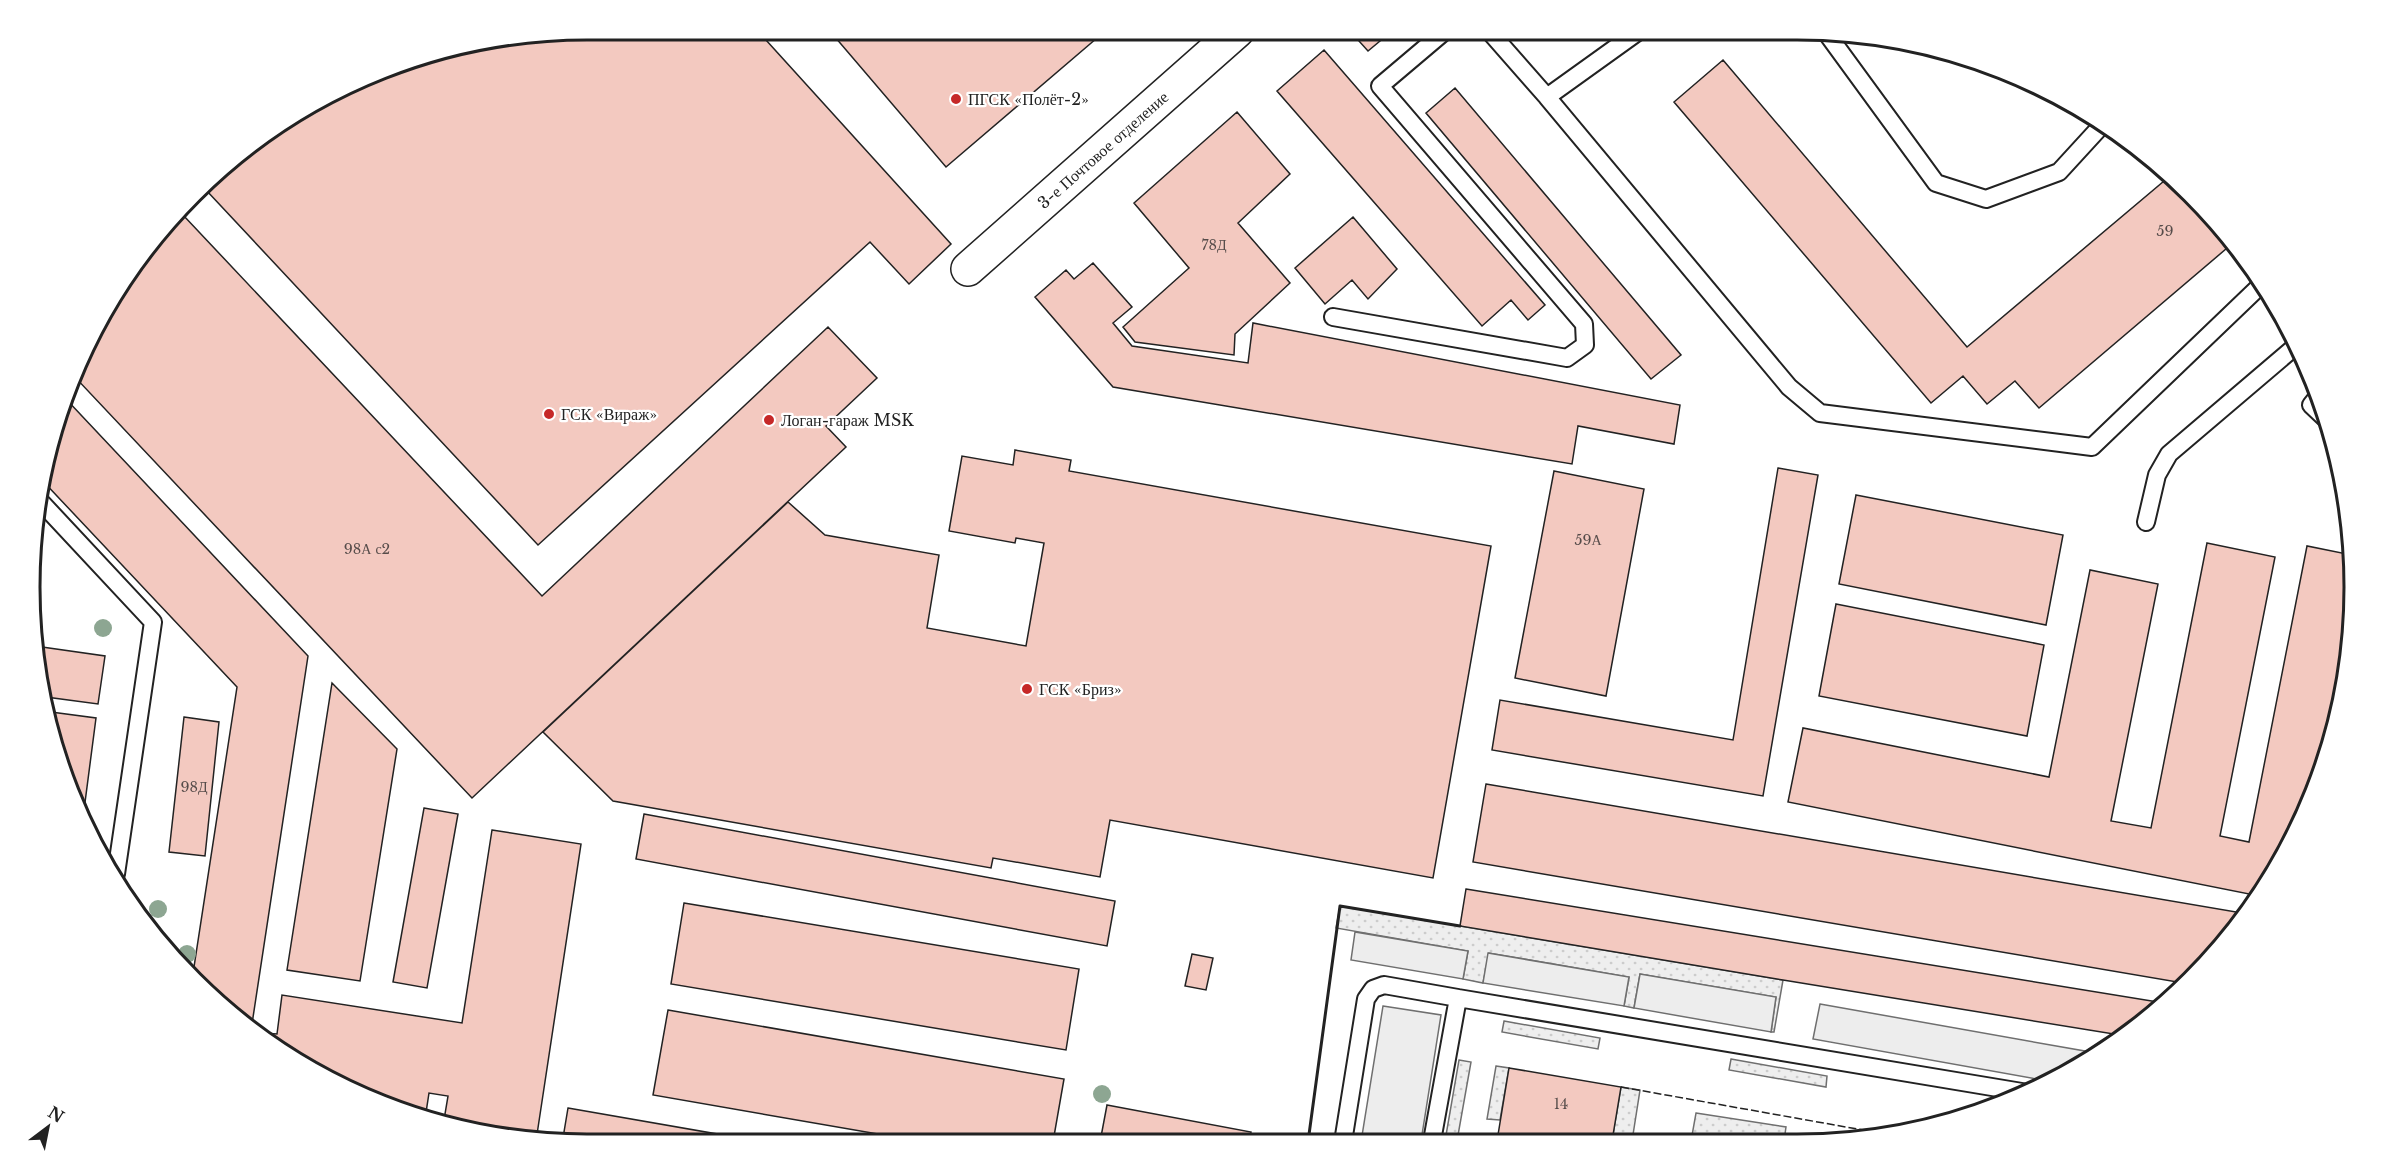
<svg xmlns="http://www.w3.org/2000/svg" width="2385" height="1175" font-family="'Libre Baskerville',serif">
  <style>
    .green { fill: url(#green-dots); stroke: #6f6f6f; stroke-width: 1.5 }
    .parking { fill: #ededed; stroke: #6f6f6f; stroke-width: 1.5 }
    .building { fill: #f3c9c0; stroke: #222; stroke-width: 1.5 }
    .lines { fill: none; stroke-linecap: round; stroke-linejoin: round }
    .service-casing { stroke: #222; stroke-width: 20 }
    .minor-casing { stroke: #222; stroke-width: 36 }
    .service { stroke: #fff; stroke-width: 16 }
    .minor { stroke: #fff; stroke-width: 33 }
    .fence { stroke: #222; stroke-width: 1.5; stroke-dasharray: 8 3; stroke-linecap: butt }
    .wall { stroke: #222; stroke-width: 3 }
    .tree { fill: #8da692 }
    .poi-dot { fill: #c62828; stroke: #fff; stroke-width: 2 }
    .labels { text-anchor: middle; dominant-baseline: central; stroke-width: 4.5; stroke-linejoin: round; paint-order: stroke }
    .number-label { font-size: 14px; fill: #564c4a }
    .poi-label { font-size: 16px; fill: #222; stroke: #fff; text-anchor: start }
    .street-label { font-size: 16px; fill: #222; stroke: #fff }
    .rim { fill: none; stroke: #222; stroke-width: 3 }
  </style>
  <defs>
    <pattern id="green-dots" width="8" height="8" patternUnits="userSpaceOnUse" patternTransform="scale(1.5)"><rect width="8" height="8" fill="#eee"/><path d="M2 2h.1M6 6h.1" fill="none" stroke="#ccc" stroke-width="1.8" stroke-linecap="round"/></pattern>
  </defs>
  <rect width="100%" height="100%" fill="#fff"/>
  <path class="green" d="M1340,906L1783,980L1774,1032H1771L1776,997L1640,974L1634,1008L1624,1006L1629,977L1489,953L1483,983L1463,979L1468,951L1336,928Z
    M1504,1021L1600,1038L1598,1049L1502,1032Z
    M1731,1059L1827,1076L1826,1087L1729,1070Z
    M1459,1060L1471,1062L1457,1141H1445Z
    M1496,1066L1509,1068L1500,1120L1487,1119Z
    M1621,1087L1640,1090L1632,1141H1612Z
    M1696,1113L1786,1127L1784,1141H1691Z"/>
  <path class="parking" d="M1355,932L1468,951L1463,979L1351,960Z
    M1488,953L1629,977L1624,1006L1483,983Z
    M1640,974L1776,997L1771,1032L1634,1008Z
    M1820,1004L2096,1053L2048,1081L1813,1039Z
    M1383,1006L1441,1015L1421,1141L1361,1142Z"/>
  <path class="building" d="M588,30H757L951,244L909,284L870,242L538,545L206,190L248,145L408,60Z
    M829,30H1102L1104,32L946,167Z
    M1350,31H1392L1368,51Z
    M1324,50L1545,305L1528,320L1511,300L1482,326L1277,91Z
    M1723,60L1967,347L2170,176L2216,220L2233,243L2039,408L2015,381L1987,404L1963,376L1931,403L1674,102Z
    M1455,88L1681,355L1651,379L1426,113Z
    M1237,112L1290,174L1238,223L1290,283L1235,334L1234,355L1135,342L1123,327L1189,268L1134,203Z
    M183,215L542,596L828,327L877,378L826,426L846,447L472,798L72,374L124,278Z
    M1353,217L1397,269L1368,299L1352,280L1325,304L1295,268Z
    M1093,263L1132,307L1113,323L1132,346L1248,363L1253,323L1680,405L1674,444L1578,426L1572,464L1113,387L1035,297L1066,270L1074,279Z
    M65,398L308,656L252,1024L192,980L237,687L41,479Z
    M1015,450L1071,460L1069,471L1491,546L1433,878L1110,820L1100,877L993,858L991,868L613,801L543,732L788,502L825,535L939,555L927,628L1026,646L1044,543L1016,538L1015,543L949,531L962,456L1013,465Z
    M1778,468L1818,475L1763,796L1492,750L1500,700L1733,740Z
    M1554,471L1644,489L1606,696L1515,678Z
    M1856,495L2063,535L2046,625L1839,584Z
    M2207,543L2275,557L2220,836L2249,842L2307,546L2352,555L2354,624L2336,731L2298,834L2259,896L1788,802L1803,728L2049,777L2090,570L2158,584L2111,821L2151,828Z
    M1836,604L2044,645L2027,736L1819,696Z
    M35,646L105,656L98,704L46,697L35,660Z
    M332,683L397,749L360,981L287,970Z
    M51,712L96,718L84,810H80Z
    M184,717L219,722L205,856L169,852Z
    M1486,784L2248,914L2240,927L2183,983L1473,862Z
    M424,808L458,814L427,988L393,982Z
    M644,814L1115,901L1107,946L636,859Z
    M492,830L581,844L536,1141L443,1126L448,1096L429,1093L425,1119L341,1088L264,1033L277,1034L282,995L462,1023Z
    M1466,889L2164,1003L2137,1030L2126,1036L1783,980L1460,926Z
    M684,903L1079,969L1066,1050L671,984Z
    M1192,954L1213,958L1206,990L1185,986Z
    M668,1010L1064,1079L1053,1142L930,1143L653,1095Z
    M1509,1068L1621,1087L1612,1141H1497Z
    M1107,1105L1251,1132L1249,1142H1100Z
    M568,1108L769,1143L562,1144Z"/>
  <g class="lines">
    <defs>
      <path id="service" d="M1489,31L1547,97L1639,31
        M1825,31L1936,183L1986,199L2059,172L2103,124
        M1547,97L1789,387L1820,413L2092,447L2262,284
        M1333,317L1567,358L1585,345L1584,324L1380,86L1445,31
        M2319,395L2311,405L2328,421
        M40,501L153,622L116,874
        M2146,522L2157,475L2169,454L2297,345
        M1432,1141L1458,998L2028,1093
        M1343,1142L1366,999L1373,989L1384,985L1458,998"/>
      <g id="minor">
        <path id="s1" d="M968,269L1237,31"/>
      </g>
    </defs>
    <use href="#service" class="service-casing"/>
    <use href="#minor" class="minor-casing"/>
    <use href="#service" class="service"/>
    <use href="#minor" class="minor"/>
    <path class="fence" d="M1621,1087L1891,1135"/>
    <path class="wall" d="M1308,1142L1340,906L1460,926"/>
  </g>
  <g class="tree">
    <circle cx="103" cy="628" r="9"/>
    <circle cx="158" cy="909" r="9"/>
    <circle cx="187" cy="954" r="9"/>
    <circle cx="1102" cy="1094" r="9"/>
  </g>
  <g class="poi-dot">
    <circle cx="956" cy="99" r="6"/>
    <circle cx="549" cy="414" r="6"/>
    <circle cx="769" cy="420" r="6"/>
    <circle cx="1027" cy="689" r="6"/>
  </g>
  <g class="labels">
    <g class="number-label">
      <text x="2165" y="231">59</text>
      <text x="1214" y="245">78Д</text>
      <text x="1588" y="540">59А</text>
      <text x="367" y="549">98А с2</text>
      <text x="194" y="787">98Д</text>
      <text x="1561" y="1104">14</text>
    </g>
    <g class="poi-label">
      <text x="968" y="99">ПГСК «Полёт-2»</text>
      <text x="561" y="414">ГСК «Вираж»</text>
      <text x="781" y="420">Логан-гараж MSK</text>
      <text x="1039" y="689">ГСК «Бриз»</text>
    </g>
    <g class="street-label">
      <text stroke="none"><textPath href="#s1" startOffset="180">3-е Почтовое отделение</textPath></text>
    </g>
  </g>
  <path d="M0 0H2385V1175H0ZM587 40H1797A547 547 0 0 1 2344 587V587A547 547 0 0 1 1797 1134H587A547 547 0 0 1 40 587V587A547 547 0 0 1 587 40Z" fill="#fff" fill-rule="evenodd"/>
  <path class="rim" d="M587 40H1797A547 547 0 0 1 2344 587V587A547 547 0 0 1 1797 1134H587A547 547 0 0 1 40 587V587A547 547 0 0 1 587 40Z"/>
  <g transform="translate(48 1127) rotate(32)" stroke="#ffffff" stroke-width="4.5" paint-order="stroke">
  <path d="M0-4.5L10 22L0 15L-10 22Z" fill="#222222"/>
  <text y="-9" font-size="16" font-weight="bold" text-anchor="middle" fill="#222222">N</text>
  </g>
</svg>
